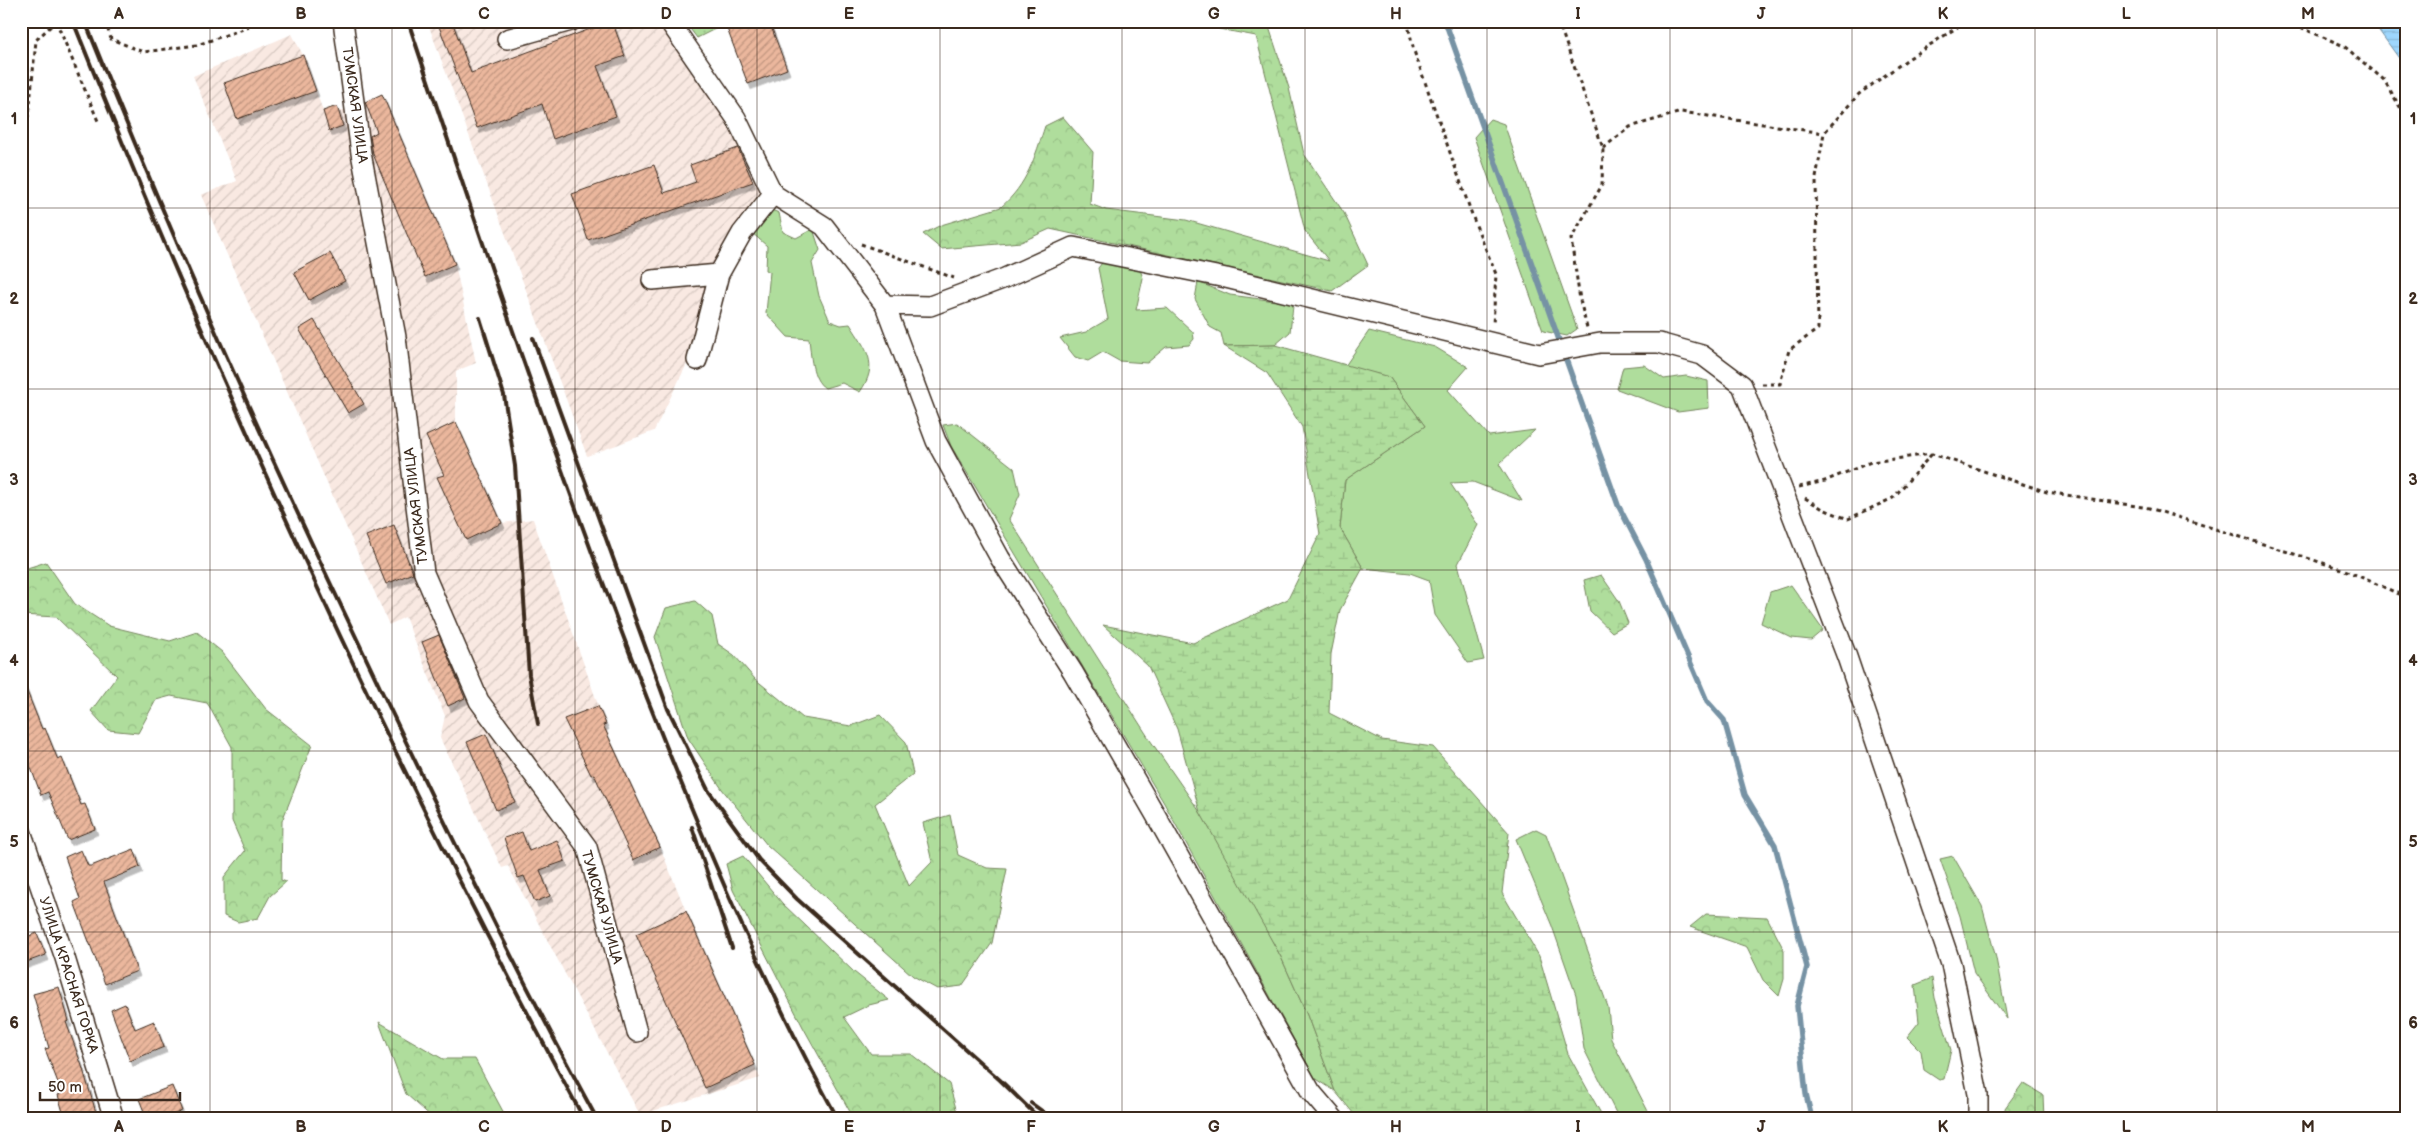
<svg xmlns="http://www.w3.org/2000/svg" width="2427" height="1140" font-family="'Balsamiq Sans',sans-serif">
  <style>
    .industrial { fill: url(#industrial-furrows) }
    .green { fill: #afdd9c; stroke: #75845d }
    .forest { fill: url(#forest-crowns); stroke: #75845d }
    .wetland { fill: url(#wetland-marsh); stroke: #75845d }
    .garden { fill: url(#garden-dots); stroke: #75845d }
    .water { fill: url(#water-rules); stroke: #7692a4 }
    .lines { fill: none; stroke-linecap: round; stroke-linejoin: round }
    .stream { stroke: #7692a4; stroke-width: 5.5 }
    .building { fill: url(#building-hatch); stroke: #3b2a1e; filter: url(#shadow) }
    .minor-casing { stroke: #3b2a1e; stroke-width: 22 }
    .path { stroke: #3b2a1e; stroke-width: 3; stroke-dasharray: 4 4; stroke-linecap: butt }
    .minor { stroke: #fff; stroke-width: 19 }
    .rail { stroke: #3b2a1e; stroke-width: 4 }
    .grid { fill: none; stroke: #3b2a1e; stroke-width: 1; stroke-opacity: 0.55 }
    .labels { text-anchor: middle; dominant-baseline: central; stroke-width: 4.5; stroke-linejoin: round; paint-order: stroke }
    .street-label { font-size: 14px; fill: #3b2a1e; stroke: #fff }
    .neatline { fill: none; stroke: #3b2a1e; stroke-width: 2 }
    .grid-label { font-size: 16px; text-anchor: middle; font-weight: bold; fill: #3b2a1e }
  </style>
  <defs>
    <pattern id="industrial-furrows" width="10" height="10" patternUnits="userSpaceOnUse" patternTransform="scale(1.25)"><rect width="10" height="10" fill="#f9e9e2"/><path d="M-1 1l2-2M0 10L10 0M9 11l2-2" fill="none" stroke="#d6c8c1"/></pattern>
    <pattern id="forest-crowns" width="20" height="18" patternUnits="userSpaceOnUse" patternTransform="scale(1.25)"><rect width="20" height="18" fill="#afdd9c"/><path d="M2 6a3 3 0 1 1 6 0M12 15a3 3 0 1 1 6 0" fill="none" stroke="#97be86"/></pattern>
    <pattern id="wetland-marsh" width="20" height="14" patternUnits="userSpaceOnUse" patternTransform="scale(1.25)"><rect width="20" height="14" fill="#afdd9c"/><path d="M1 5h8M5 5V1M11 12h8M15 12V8" fill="none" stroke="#97be86"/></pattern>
    <pattern id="garden-dots" width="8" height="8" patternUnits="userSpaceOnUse" patternTransform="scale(1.25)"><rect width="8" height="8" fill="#afdd9c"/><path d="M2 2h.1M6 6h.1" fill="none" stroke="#97be86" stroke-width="1.8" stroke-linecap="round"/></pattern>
    <pattern id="water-rules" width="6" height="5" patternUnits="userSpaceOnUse" patternTransform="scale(1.25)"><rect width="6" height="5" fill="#9ed7fe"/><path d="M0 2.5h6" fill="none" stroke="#89b9d9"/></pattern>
    <pattern id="building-hatch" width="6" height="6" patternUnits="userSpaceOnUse" patternTransform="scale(1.25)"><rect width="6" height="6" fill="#ebb79d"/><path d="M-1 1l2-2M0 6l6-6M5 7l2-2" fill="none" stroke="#c0957f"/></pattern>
    <filter id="shadow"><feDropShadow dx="3" dy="5.5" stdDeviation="0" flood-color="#0004"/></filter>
  </defs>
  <rect width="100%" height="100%" fill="#fff"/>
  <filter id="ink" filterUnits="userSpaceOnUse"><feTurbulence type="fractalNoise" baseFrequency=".02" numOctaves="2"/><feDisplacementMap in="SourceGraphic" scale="10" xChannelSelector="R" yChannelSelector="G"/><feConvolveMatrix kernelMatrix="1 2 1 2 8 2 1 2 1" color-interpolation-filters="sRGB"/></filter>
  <g filter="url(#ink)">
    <path class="industrial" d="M427,21H662L744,144L767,201L654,431L587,456Z
      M292,34L303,55L323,111L337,106L339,112L382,94L455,264L476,363L456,371V422L502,523L533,519L609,736L660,847L686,911L760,1078L640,1115L508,866L502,868L440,738L445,716L405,617L389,625L201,195L237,181L193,76Z"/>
    <path class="green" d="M1490,119L1504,124L1577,329L1567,336L1543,331L1474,137Z
      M769,209L779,213L783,232L796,238L813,229L820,250L812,263L819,296L830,321L841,325L850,324C866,350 880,363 860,392L842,383L825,388C811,379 811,354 809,339L788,337L766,313L770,272L766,270L767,246L751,232Z
      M1130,262L1138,264L1143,278L1136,310L1167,308L1193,332L1194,339L1189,345L1166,347L1147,363L1119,361L1103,352L1088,361L1075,357L1060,338L1086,332L1108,319L1098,268L1102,263Z
      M1198,282L1230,295L1291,303L1293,306L1290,332L1275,345L1224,346L1221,333L1210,327L1195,299Z
      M1369,331L1435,347L1468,367L1448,390L1489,436L1535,430L1499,464L1522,501L1473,482L1450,483L1478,525L1458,564L1484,660L1468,663L1435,615L1429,580L1410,573L1363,568L1340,528L1345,480L1425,426L1389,377L1345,366Z
      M1644,365L1664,379L1686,376L1708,381L1709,408L1678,412L1617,389L1623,367Z
      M957,423L1014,468L1020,494L1009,519L1150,740L1200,812L1232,866L1281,957L1307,1015L1335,1091L1315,1078L1164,803L951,446L943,425Z
      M1791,585L1823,630L1811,640L1792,638L1761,623L1770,592Z
      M1536,829L1546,834L1608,1007L1611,1039L1652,1119H1619L1584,1049L1576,995L1552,926L1516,839Z
      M1953,856L1982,906L1996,958L2007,1019L1974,973L1960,916L1940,859Z
      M1932,978L1935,998L1951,1050L1944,1079L1939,1080L1924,1070L1921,1051L1907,1037L1919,1022L1915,985Z"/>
    <path class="forest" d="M1216,21H1267L1289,88L1304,154L1344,213L1368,265L1332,291L1050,229L1021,242L941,249L923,234L941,225L1001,207C1027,185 1035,157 1045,126L1063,117L1093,152L1090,204L1106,210L1186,220L1329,261L1305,231L1256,36L1219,29Z
      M46,562L75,604L109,626L170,641L197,632L222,652L266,709L312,745L282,821L281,880L286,882L270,896L258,918L238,922L224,916V877L245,851L232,821V747L211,709L207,703L171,696L156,700L138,733L108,730L91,711L117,676L56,617L21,615V570Z
      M1601,575L1619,601L1628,623L1612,632L1590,611L1584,580Z
      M695,601L712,616L718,644L734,655L755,679L803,718L851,726L880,715L906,742L913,774L875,804L909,886L932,862L923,823L950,815L958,855L987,868L1007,869L992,943L962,986L937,989L913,976L767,845L722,789L688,738L655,637L666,608Z
      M743,856L782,903L854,972L889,1000L869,1005L844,1017L871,1054H911L949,1084L959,1119H854L803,1027L733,890L726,864Z
      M1706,914L1767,917L1784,950V979L1779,996L1763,980L1747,947L1690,927Z
      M379,1022L443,1059H475L507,1119H434L406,1094Z
      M2023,1083L2043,1095L2044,1119H2006L2005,1108Z"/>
    <path class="wetland" d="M1275,345L1389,377L1425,426L1345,480L1340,528L1363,568L1340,610L1331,654L1329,713L1382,740L1433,747L1509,833L1502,893L1539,956L1568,1054L1604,1119H1358L1335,1091L1307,1015L1281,957L1200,812L1177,729L1148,666L1103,625L1193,643L1288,599L1320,534L1302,427L1267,373L1224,346Z"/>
    <path class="garden" d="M684,21H731L697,38Z"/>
    <path class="water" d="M2372,21H2406V68Z"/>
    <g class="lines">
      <path class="stream" d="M1445,21L1618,505L1646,559L1707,701L1724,720L1745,795L1775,845L1807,967L1797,1006L1806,1094L1812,1119"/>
    </g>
    <path class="building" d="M437,21H452L471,73L612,21L625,56L597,66L616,116L553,139L542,104L477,128Z
      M738,21H769L787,69L748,84L726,26Z
      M303,55L316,91L237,119L224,83Z
      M382,94L455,264L425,277L373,154L370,136L377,132L365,102Z
      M337,106L343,126L329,131L323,111Z
      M738,148L753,182L588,240L572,194L654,165L664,193L696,182L690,165Z
      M330,253L345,281L309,300L294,272Z
      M314,320L364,404L348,413L299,329Z
      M456,422L502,523L466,540L437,477L444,475L426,436Z
      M394,525L413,573L386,584L366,536Z
      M439,635L465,698L448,706L422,642Z
      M22,679L42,729L45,728L58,760L62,758L81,805L85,804L95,829L68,840L48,792L41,795L21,741Z
      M598,706L606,724L603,725L660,847L633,860L594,774L591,775L564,719Z
      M486,734L515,802L496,810L467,742Z
      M522,832L529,851L557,840L565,861L540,870L550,896L535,902L524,876L518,878L504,838Z
      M134,849L140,867L104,882L137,971L105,984L74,902L80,899L65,857L81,850L88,866H91Z
      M686,911L755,1065L705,1088L636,934Z
      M37,933L46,955L21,964V939Z
      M59,987L69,1021L66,1022L82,1066L98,1119H65L58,1095L62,1093L45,1049L49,1048L33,994Z
      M125,1004L135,1029L154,1021L164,1047L130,1061L111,1010Z
      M172,1086L182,1111L162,1119H147L139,1099Z"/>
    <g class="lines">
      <defs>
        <path id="minor" d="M343,21L361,153L396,337L424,573L479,701L587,847L637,1032
          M669,21L736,118L773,194L824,226L885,305L936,441L1000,558L1073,672L1155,814L1311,1092L1334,1119
          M507,39L571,21
          M652,280L719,274L742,233L773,194
          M885,305L930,306L1005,278L1073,247L1226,278L1539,354L1600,343H1659L1702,355L1742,385L1847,657L1951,964L1978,1094V1119
          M697,360L719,274
          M21,831L65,958L114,1119"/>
      </defs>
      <use href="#minor" class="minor-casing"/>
      <path class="path" d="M56,21L98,121
        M105,21L111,39L143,52L197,45L249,27
        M1407,21L1414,51L1475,223L1496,274L1493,325
        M1558,21L1603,148L1602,185L1571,239L1580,300L1587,328
        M2286,21L2344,46L2384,80L2406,117
        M21,124L29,115L36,40L56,21
        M1603,148L1630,127L1681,112L1824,133
        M861,244L954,278
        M1762,384H1780L1789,350L1818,329L1816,178L1824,133L1859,94L1908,59L1967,21
        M1799,487L1825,481L1871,462L1932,454L2047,492L2149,508L2345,570L2406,597
        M1805,498L1823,509L1848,519L1893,498L1931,455"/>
      <use href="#minor" class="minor"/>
      <path class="rail" d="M73,21C223,396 392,764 584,1119
        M85,21C171,236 265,448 365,656C439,812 514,967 597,1119
        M408,21C484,248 560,475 647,698C704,842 763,983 838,1119
        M480,318L504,395L515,466L529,675L538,724
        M533,338L668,709L708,790L759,860L797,899L1000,1080L1040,1119
        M692,827L732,948
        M1031,1103L1053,1119"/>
    </g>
  </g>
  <path class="grid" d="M210,21V1119M392,21V1119M575,21V1119M757,21V1119M940,21V1119M1122,21V1119M1305,21V1119M1487,21V1119M1670,21V1119M1852,21V1119M2035,21V1119M2217,21V1119M21,208H2406M21,389H2406M21,570H2406M21,751H2406M21,932H2406"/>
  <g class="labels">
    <g class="street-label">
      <text transform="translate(355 105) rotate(82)">ТУМСКАЯ УЛИЦА</text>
      <text transform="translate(416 506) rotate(-97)">ТУМСКАЯ УЛИЦА</text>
      <text transform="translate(602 907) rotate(74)">ТУМСКАЯ УЛИЦА</text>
      <text transform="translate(69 975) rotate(72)">УЛИЦА КРАСНАЯ ГОРКА</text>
    </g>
  </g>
  <rect width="2427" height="1140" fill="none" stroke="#fff" stroke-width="55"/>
  <path d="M40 1092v8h140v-8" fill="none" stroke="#3b2a1e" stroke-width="2.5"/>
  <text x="48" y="1092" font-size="15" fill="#3b2a1e" stroke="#ffffff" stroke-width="4" paint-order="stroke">50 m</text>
  <rect x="28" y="28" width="2372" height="1084" class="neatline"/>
  <g class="grid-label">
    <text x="119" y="19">A</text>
    <text x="301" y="19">B</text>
    <text x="484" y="19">C</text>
    <text x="666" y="19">D</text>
    <text x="849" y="19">E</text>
    <text x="1031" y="19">F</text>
    <text x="1214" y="19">G</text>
    <text x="1396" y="19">H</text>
    <text x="1578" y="19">I</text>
    <text x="1761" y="19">J</text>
    <text x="1943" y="19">K</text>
    <text x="2126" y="19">L</text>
    <text x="2308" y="19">M</text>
    <text x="14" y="124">1</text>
    <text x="2413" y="124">1</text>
    <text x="14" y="304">2</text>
    <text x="2413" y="304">2</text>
    <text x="14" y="485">3</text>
    <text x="2413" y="485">3</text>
    <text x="14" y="666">4</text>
    <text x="2413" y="666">4</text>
    <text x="14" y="847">5</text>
    <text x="2413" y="847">5</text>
    <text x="14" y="1028">6</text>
    <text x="2413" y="1028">6</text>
    <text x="119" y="1132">A</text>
    <text x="301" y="1132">B</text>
    <text x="484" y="1132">C</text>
    <text x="666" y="1132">D</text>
    <text x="849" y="1132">E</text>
    <text x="1031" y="1132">F</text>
    <text x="1214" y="1132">G</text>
    <text x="1396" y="1132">H</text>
    <text x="1578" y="1132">I</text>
    <text x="1761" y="1132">J</text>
    <text x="1943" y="1132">K</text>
    <text x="2126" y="1132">L</text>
    <text x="2308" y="1132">M</text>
  </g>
</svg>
